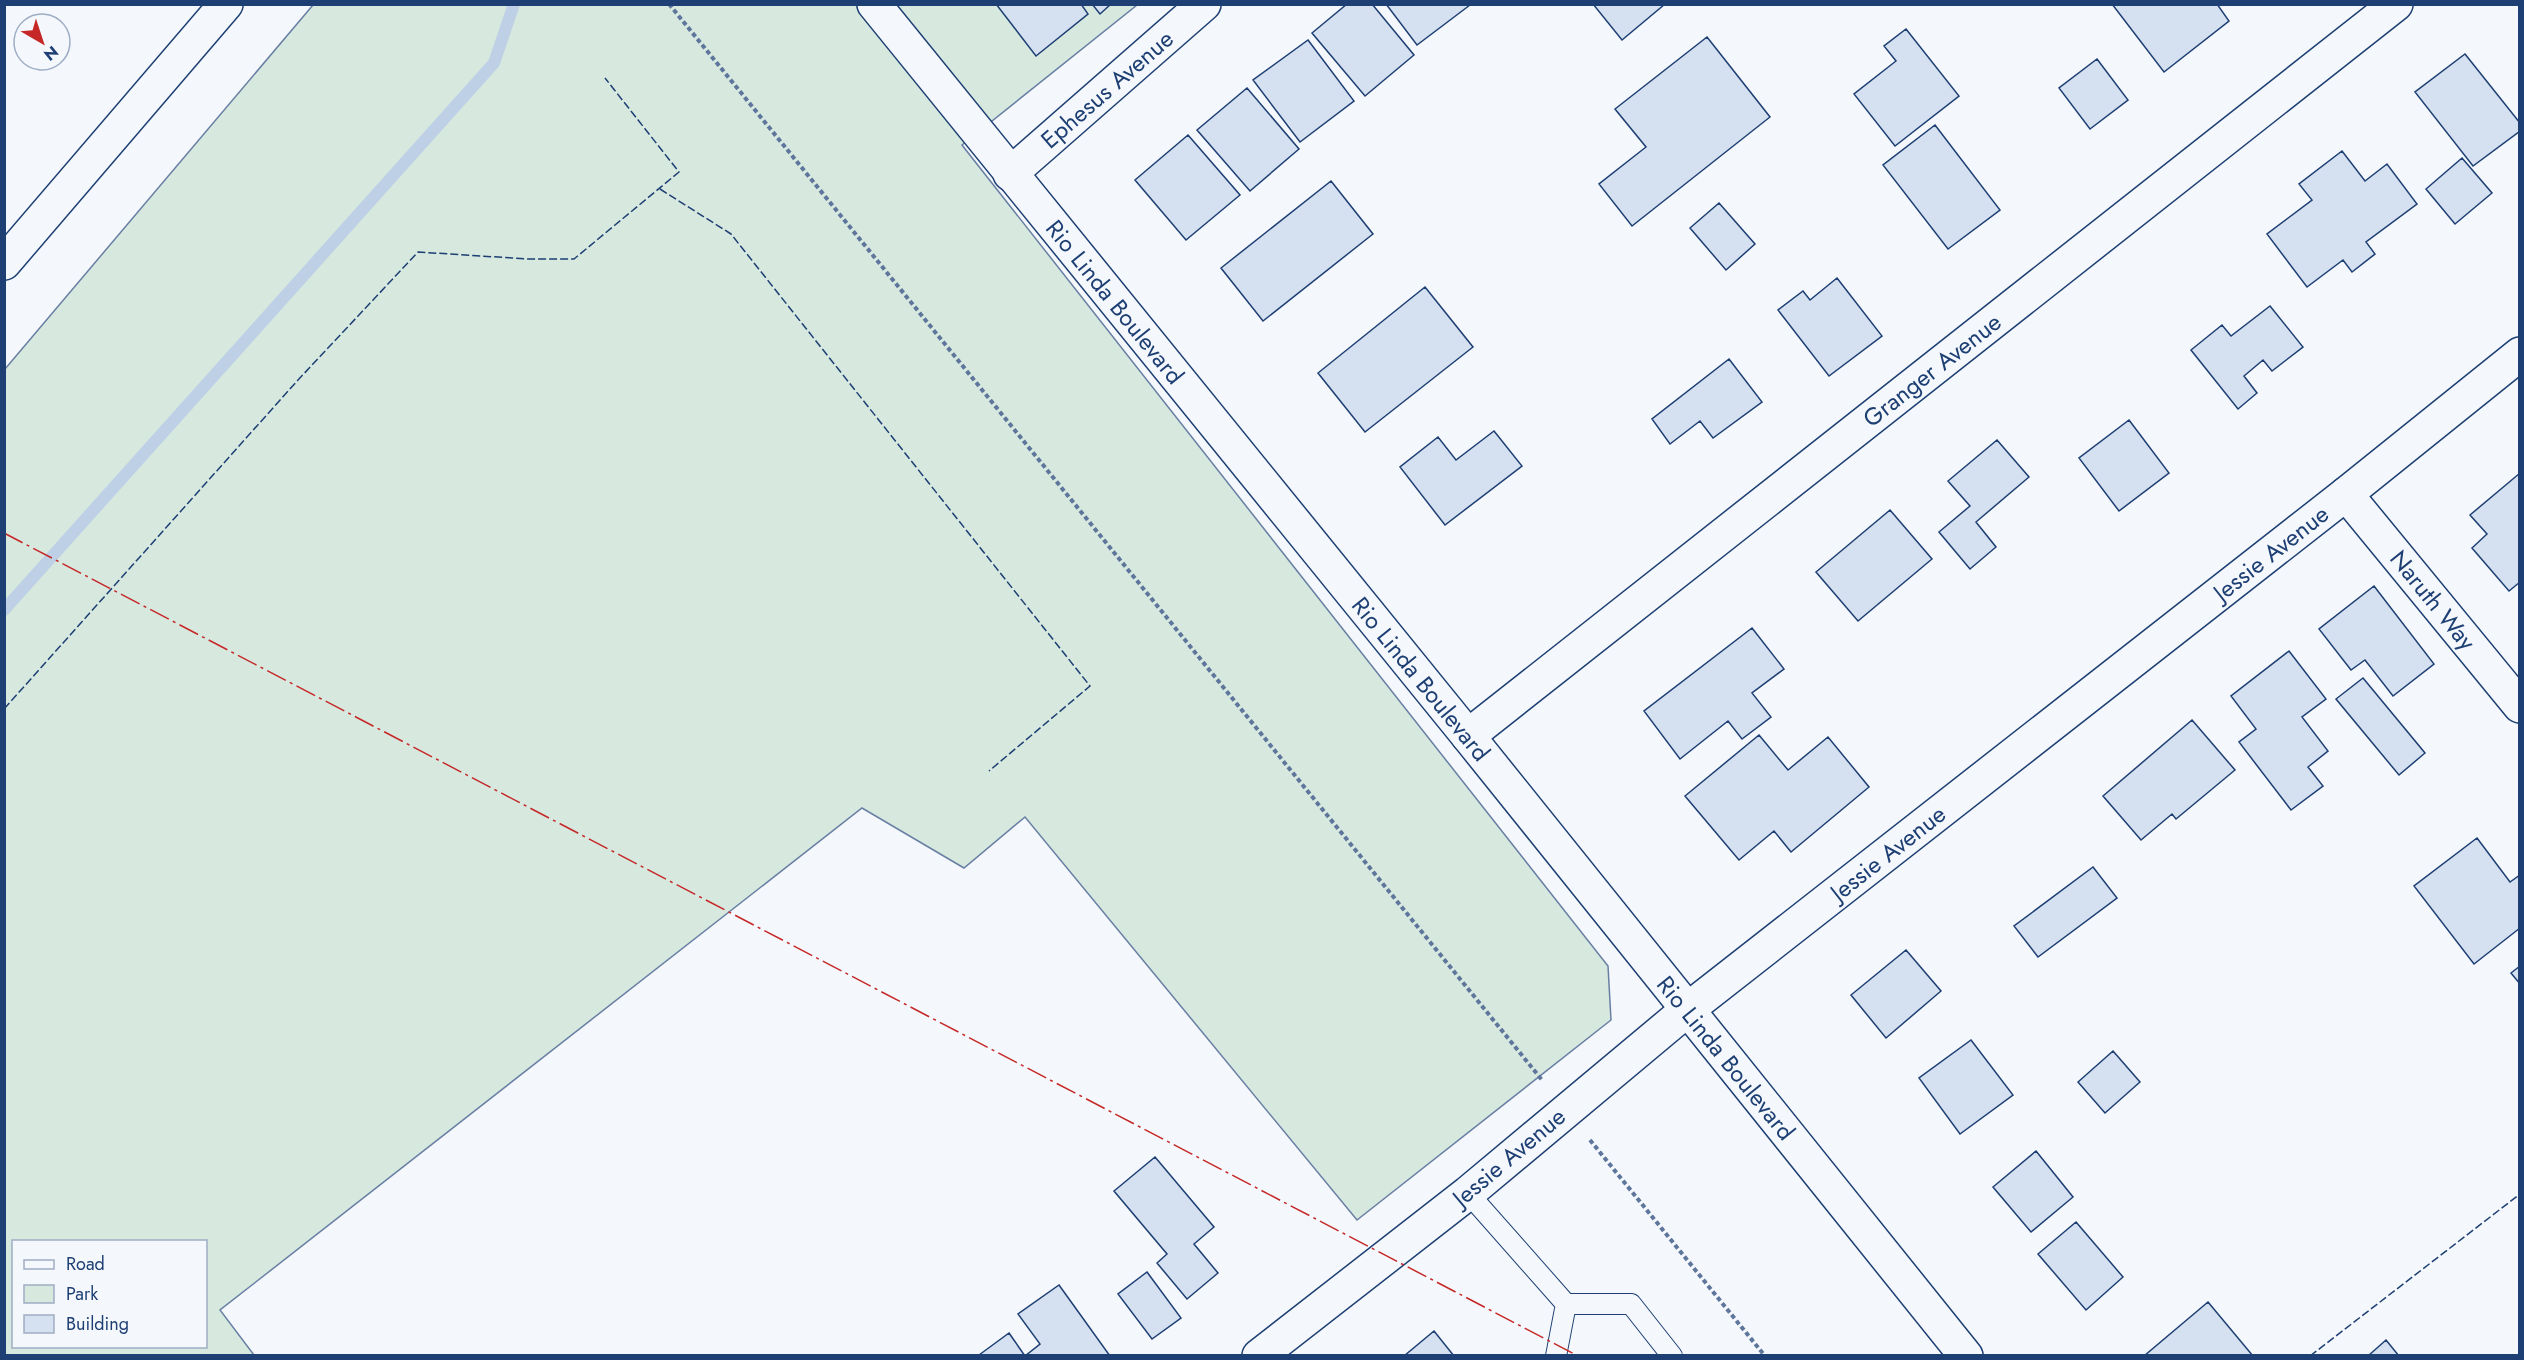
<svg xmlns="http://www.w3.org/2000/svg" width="2524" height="1360" font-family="Jost,sans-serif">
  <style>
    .green { fill: #d7e8df; stroke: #687fa3; stroke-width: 1.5; fill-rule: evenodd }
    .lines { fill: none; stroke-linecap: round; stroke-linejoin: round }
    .stream { stroke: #bed0e5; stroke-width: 12 }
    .building { fill: #d5e0f0; stroke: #1d3f73; stroke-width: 1.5 }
    .lane-casing { stroke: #1d3f73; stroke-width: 22 }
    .street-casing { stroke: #1d3f73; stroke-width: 36 }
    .secondary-casing { stroke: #1d3f73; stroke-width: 36 }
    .highway-casing { stroke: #1d3f73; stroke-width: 36 }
    .path { stroke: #5e769c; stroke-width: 4; stroke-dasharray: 4.5 3; stroke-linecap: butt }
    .lane { stroke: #f4f7fb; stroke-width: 20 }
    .street { stroke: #f4f7fb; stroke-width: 33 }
    .secondary { stroke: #f4f7fb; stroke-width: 33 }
    .highway { stroke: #f4f7fb; stroke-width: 33 }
    .fence { stroke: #1d3f73; stroke-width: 1.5; stroke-dasharray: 8 3; stroke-linecap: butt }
    .power { stroke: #c62828; stroke-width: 1.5; stroke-dasharray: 21 4.5 3 4.5; stroke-linecap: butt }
    .labels { text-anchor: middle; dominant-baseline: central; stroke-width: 4.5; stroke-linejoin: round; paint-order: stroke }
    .street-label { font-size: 24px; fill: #1d3f73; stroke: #f4f7fb }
  </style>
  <rect width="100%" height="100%" fill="#f4f7fb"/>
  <path class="green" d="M313,5H1137L962,145L1608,966L1611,1020L1357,1220L1025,817L964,868L862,808L220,1310L254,1355L5,1356V369ZM14,1242H206V1346H14Z"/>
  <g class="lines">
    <path class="stream" d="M4,610L494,63L514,4"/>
  </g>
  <path class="building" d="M996,4H1081L1088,14L1036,56Z
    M1092,4H1111L1100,14Z
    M1347,4H1372L1414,55L1365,96L1312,33Z
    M1386,4H1469L1470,5L1417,45Z
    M1593,4H1665L1622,40Z
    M2112,4H2217L2229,21L2164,72Z
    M1906,29L1959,96L1895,146L1854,94L1896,61L1884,46Z
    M1707,37L1770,117L1632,226L1599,184L1646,147L1615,109Z
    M1308,40L1354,101L1300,142L1253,80Z
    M2465,54L2520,123V131L2473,166L2415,92Z
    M2097,59L2128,100L2090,129L2059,88Z
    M1247,88L1299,149L1250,191L1197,130Z
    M1935,125L2000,210L1948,249L1883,165Z
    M1188,135L1240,195L1186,240L1135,180Z
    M2342,151L2365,181L2387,164L2417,204L2366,242L2375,254L2352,272L2343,260L2307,287L2267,234L2312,200L2299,184Z
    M2462,158L2492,193L2455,224L2426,189Z
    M1331,181L1373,234L1263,321L1221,268Z
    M1719,203L1755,244L1726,270L1690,228Z
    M1837,278L1882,336L1829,376L1778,310L1803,291L1810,300Z
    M1425,287L1473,347L1365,432L1318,373Z
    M2270,306L2303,347L2272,371L2263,360L2244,376L2257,393L2238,409L2191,350L2222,325L2231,336Z
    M1729,359L1762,402L1713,438L1700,421L1670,444L1652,419Z
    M2129,420L2169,473L2119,511L2079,458Z
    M1494,431L1522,466L1445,525L1400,467L1438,437L1456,460Z
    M1997,440L2029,477L1976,522L1996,547L1970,569L1939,532L1970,506L1948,481Z
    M2520,473V582L2509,591L2472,548L2487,534L2470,515Z
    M1890,510L1932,559L1858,621L1816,572Z
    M2374,586L2434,664L2393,696L2365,660L2351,670L2319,629Z
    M1752,628L1784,669L1752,693L1771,717L1742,739L1728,721L1680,759L1644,711Z
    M2289,651L2326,699L2302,717L2328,751L2308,767L2323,786L2291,810L2239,742L2256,729L2231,696Z
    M2363,678L2425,753L2399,775L2336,699Z
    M2192,720L2235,770L2176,819L2172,814L2141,840L2103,796Z
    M1759,735L1788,770L1828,737L1869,787L1791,852L1774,831L1739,860L1685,796Z
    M2477,838L2510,882L2520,875V928L2474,964L2414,886Z
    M2093,867L2117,898L2038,957L2014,926Z
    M1906,950L1941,991L1886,1038L1851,995Z
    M2520,966V984L2511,973Z
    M1971,1040L2013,1095L1960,1134L1919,1078Z
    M2113,1051L2140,1082L2105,1113L2078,1082Z
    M2036,1151L2073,1197L2031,1232L1993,1187Z
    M1155,1157L1214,1227L1194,1244L1218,1273L1187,1299L1157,1263L1167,1254L1114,1191Z
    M2076,1222L2123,1277L2086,1310L2038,1254Z
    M1147,1272L1181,1318L1152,1339L1118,1294Z
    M1059,1285L1110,1356H1025L1040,1344L1018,1314Z
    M2208,1302L2253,1356H2144Z
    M1434,1331L1454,1356H1404Z
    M1009,1333L1025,1356H980L979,1355Z
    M2386,1340L2399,1356H2368Z"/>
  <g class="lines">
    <defs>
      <path id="lane" d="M1468,1193L1566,1304H1631L1672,1356
        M1556,1356L1566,1304"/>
      <path id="street" d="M1010,174L1204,4
        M2346,494L2520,706
        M1468,736L2396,4
        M1259,1356L1468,1193L1687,1010"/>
      <path id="secondary" d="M874,4L1468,736L1966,1356
        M1687,1010L2346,494L2520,354"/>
      <path id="highway" d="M4,263L226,4"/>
    </defs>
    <use href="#lane" class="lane-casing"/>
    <use href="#street" class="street-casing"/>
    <use href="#secondary" class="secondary-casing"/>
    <use href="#highway" class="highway-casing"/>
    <path class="path" d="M669,4L1542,1080
      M1590,1140L1765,1356"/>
    <use href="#lane" class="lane"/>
    <use href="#street" class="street"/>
    <use href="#secondary" class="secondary"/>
    <use href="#highway" class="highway"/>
    <path class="fence" d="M660,189L731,234L1090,686L989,771
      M4,709L298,380L418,252L528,259H574L679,172L605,78
      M2310,1356L2520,1194"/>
    <path class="power" d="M4,533L1578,1356"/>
  </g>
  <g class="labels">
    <g class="street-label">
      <text transform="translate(1107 89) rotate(-41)">Ephesus Avenue</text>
      <text transform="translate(1115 302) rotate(51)">Rio Linda Boulevard</text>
      <text transform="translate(1932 370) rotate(-38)">Granger Avenue</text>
      <text transform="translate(2271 553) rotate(-38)">Jessie Avenue</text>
      <text transform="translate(2433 600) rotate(51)">Naruth Way</text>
      <text transform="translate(1421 679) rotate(51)">Rio Linda Boulevard</text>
      <text transform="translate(1888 853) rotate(-38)">Jessie Avenue</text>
      <text transform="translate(1726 1058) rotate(51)">Rio Linda Boulevard</text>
      <text transform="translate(1509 1157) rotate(-40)">Jessie Avenue</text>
    </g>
  </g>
  <rect width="2524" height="1360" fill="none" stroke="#1d3f73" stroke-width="12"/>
  <rect x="12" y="1240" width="195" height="108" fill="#f4f7fb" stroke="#9eadc5" stroke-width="1.5"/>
  <rect x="24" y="1260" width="30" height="9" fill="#f4f7fb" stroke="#9eadc5" stroke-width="1.5"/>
  <text x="66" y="1270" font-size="18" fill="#1d3f73">Road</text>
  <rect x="24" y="1285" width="30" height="18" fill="#d7e8df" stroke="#9eadc5" stroke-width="1.5"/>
  <text x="66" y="1300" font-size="18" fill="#1d3f73">Park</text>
  <rect x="24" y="1315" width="30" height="18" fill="#d5e0f0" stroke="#9eadc5" stroke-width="1.5"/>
  <text x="66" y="1330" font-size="18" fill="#1d3f73">Building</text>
  <g transform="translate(42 42) rotate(141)"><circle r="28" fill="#f4f7fb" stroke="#9eadc5" stroke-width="1.5"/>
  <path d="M0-4.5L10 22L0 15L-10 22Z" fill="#c62828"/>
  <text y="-9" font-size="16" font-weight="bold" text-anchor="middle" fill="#1d3f73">N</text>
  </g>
</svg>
